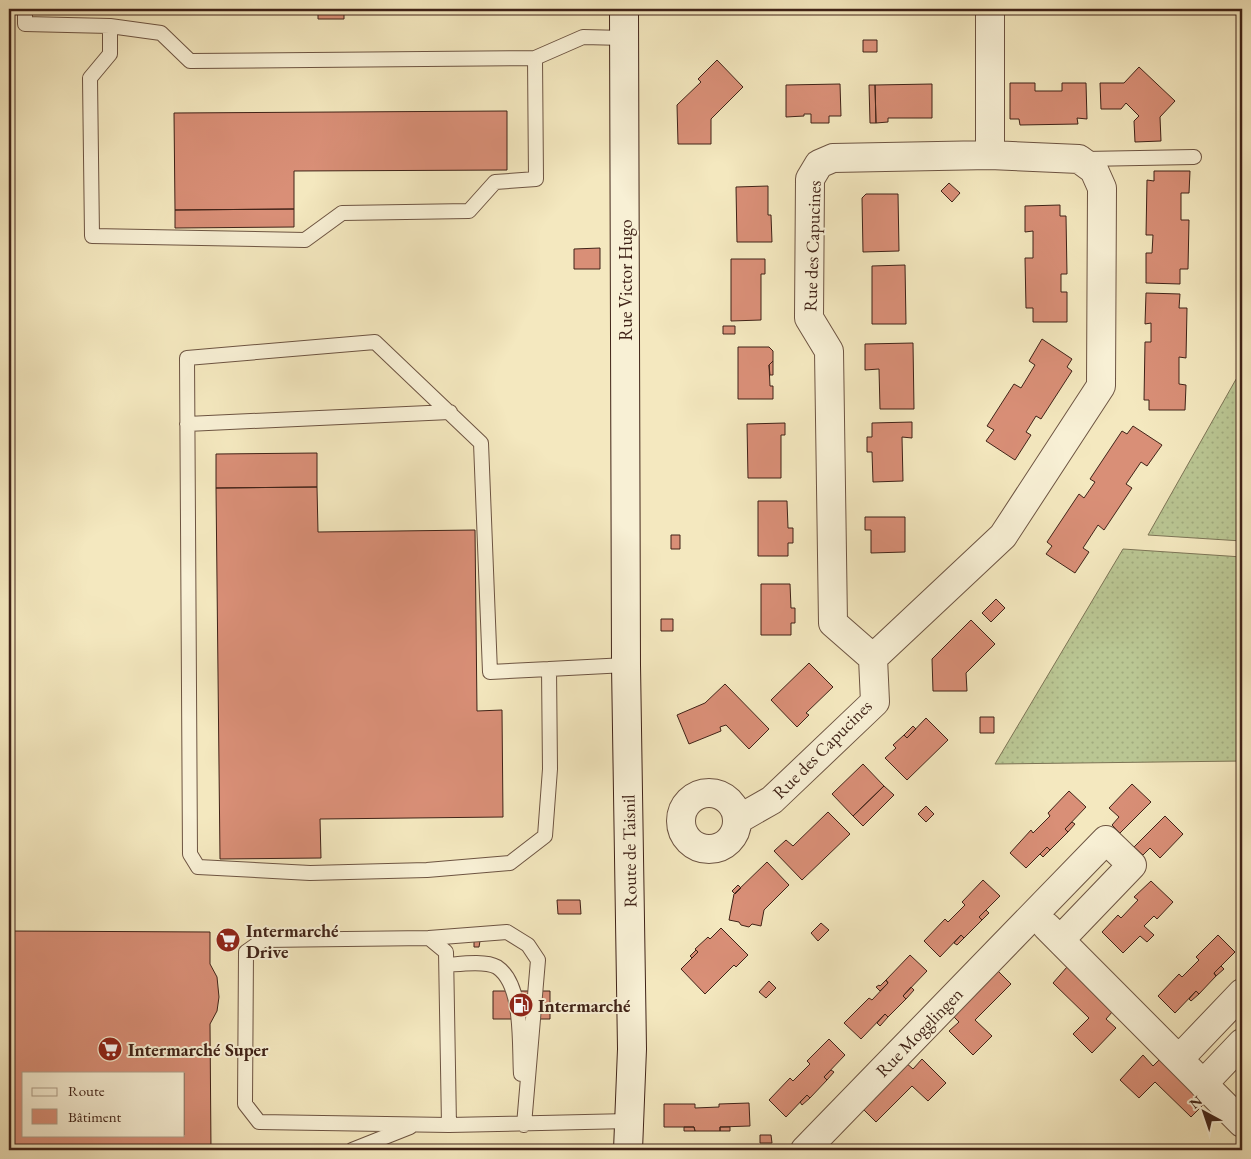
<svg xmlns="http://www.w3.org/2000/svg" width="1251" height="1159" font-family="'EB Garamond',serif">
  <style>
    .garden { fill: url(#garden-dots); stroke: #7d7456 }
    .water { fill: url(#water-ripples); stroke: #778177 }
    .building { fill: #d98f77; stroke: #402318; fill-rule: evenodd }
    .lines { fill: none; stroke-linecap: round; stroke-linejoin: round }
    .lane-casing { stroke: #6d5442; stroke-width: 16 }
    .street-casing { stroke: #6d5442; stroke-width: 30 }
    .secondary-casing { stroke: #402318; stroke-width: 30 }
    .lane { stroke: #f8f0d5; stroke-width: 14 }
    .street { stroke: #f8f0d5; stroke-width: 28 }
    .secondary { stroke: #f8f0d5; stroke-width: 28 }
    .labels { text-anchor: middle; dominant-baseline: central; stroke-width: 4; stroke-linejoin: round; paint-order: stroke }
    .street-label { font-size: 18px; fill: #402318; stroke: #f8f0d5 }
    .poi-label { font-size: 18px; font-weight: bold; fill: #402318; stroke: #f8f0d5; text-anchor: start }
  </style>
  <defs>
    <pattern id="garden-dots" width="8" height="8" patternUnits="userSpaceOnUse" patternTransform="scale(1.25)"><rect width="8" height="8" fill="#bac693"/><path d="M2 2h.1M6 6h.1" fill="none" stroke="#a1aa7e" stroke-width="1.8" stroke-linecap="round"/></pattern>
    <pattern id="water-ripples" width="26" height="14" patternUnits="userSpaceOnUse" patternTransform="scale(1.25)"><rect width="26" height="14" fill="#9cbfb7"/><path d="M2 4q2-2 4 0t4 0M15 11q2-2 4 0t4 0" fill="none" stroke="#819b94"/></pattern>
  </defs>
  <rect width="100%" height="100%" fill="#f4e8bf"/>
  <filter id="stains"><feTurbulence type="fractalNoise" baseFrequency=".004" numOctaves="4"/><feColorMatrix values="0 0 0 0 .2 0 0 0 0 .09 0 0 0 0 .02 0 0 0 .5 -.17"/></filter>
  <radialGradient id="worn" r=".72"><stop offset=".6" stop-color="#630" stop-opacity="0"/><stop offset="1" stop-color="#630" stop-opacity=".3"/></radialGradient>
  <path class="garden" d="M1242,370V541L1148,535L1235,381Z
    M1123,549L1242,557V761L995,764Z"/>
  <path class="water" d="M1238,59H1242V291H1241Z"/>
  <path class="building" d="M318,9L344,10V19H318Z
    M863,40H877V52H863Z
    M717,60L743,87L711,119V144H678L677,105L701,82L698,79Z
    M1139,67L1175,101L1160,117L1161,141L1135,142L1134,121L1139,116L1126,103L1121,109H1101L1100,83H1124Z
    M1010,83H1035V91H1062V83H1086L1087,119L1077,118L1078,124L1020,125L1019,119H1010Z
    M840,84L841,116H829V123H811V114H804V116L786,117V85Z
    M932,84V118H888V122L876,123L875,85Z
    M869,85H875L876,123H870Z
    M507,111V170L294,171V209L175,210L174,113Z
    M1154,171H1190L1189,193H1181V220H1189L1188,269H1180V284L1146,283V253H1152L1153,235H1146L1147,180L1154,181Z
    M949,183L960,193L952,202L941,191Z
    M768,186V215H771L772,242H737L736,187Z
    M866,194H898L899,251L863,252L862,198Z
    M1060,205V216H1066L1067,274H1061V292H1067V322H1033V308H1026L1025,258H1033V231L1025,232V206Z
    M294,209V227L175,228V210Z
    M600,248V269H574V249Z
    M731,259H765V274H761V320L731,321Z
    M905,265L906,324H872V266Z
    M1146,293L1180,294L1179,308H1187L1186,358L1179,357V384L1186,385L1185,410H1149V400H1144L1145,342H1151V323L1145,324Z
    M723,326H735V334H723Z
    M1042,339L1072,359L1067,367L1072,371L1041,419L1036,416L1026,432L1031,435L1015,460L986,441L994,430L987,426L1014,384L1021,388L1035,365L1029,361Z
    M913,343L914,409H880L879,369L865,370V344Z
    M738,347H769L773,351V361L769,365L770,386H773V399H738Z
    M773,361V375H770L769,365Z
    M912,422V438L902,437L903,481L873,482L872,452H867V437H872V423Z
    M785,423V435H781V478H748L747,424Z
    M1133,426L1162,445L1147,466L1141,462L1126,484L1132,488L1104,530L1098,525L1083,548L1089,552L1075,573L1046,554L1052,546L1047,542L1079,494L1084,498L1095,482L1090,479L1122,431L1127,434Z
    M317,453V487L216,488V454Z
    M317,487L318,532L475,530L477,711L502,710L503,817L320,819L321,858L220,859L216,488Z
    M758,501H787L788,528H793V543H788V556H758Z
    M865,517H905V552L871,553V530H865Z
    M671,535H680V549H671Z
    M761,584H790L791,608H795V623H791V635H761Z
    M996,599L1005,608L991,622L982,613Z
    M661,619H673V631H661Z
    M971,620L995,644L966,673L967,691H933L932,659Z
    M809,663L833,687L806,713L809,715L797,727L771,700Z
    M725,684L769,729L749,749L726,725L720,727L721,731L689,744L677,715L705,703Z
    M980,717H994V733H980Z
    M926,718L948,740L907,780L885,758L896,748L893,745L904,735L907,738Z
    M913,726L916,729L907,738L904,735Z
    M863,764L884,786L853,816L832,794Z
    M1132,784L1151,802L1120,833L1112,825L1119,817L1109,808Z
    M884,786L894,795L863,826L853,816Z
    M1069,791L1086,807L1065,829L1068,832L1050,850L1047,847L1026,868L1010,853L1031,830L1033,833L1050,816L1048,813Z
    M926,806L934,814L926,822L918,814Z
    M828,812L850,834L802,880L774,851L786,840L793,846Z
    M1165,816L1183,834L1160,858L1150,848L1143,855L1134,847Z
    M1072,822L1075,824L1068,832L1065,829Z
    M1047,847L1050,850L1043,857L1040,854Z
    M767,862L789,885L764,910L761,926L752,924L749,927L741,925L739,922L729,920L734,894Z
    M983,880L1000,896L979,917L982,920L964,938L961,935L940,957L924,941L945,919L948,922L965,905L962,902Z
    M1151,881L1173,902L1157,919L1154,916L1144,926L1154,935L1147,942L1140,936L1123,953L1102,932L1118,915L1121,918L1138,900L1134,897Z
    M738,885L741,888L735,894L732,891Z
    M557,900H580L581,914H558Z
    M986,910L989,913L982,920L979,917Z
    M821,923L829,930L818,941L811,933Z
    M721,928L748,955L736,967L734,965L705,994L681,969L698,952L695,949L708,937L710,939Z
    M9,931L210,932V964L217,977L219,997L217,1011L210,1024L211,1150H9ZM24,1073H184V1135H24Z
    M961,935L964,938L957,945L954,943Z
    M1218,935L1235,952L1214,973L1216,976L1199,994L1196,991L1175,1013L1158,996L1179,974L1182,977L1199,960L1196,957Z
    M474,941H480L479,947H474Z
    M696,950L698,952L692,958L690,956Z
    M910,955L927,971L903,996L906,999L888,1017L885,1014L861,1039L844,1023L869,998L872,1000L888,983L886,980Z
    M1221,966L1224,969L1216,976L1214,973Z
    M1067,967L1113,1011L1106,1019L1116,1028L1092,1053L1073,1034L1089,1018L1053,983Z
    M995,968L1011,984L975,1020L992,1036L973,1055L949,1031L959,1022L951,1014Z
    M886,980L888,983L880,991L876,987L879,985L880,986Z
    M769,981L776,988L766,998L759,992Z
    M911,987L914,990L906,999L903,996Z
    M493,991H550V1019H493Z
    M1196,991L1199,994L1191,1001L1189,999Z
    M885,1014L888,1017L880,1026L877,1023Z
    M829,1039L845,1055L824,1077L827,1080L810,1098L807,1095L786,1117L769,1100L790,1078L793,1081L810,1064L807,1061Z
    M1143,1055L1153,1066L1161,1058L1206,1102L1191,1117L1155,1082L1139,1098L1120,1080Z
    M922,1059L946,1083L928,1101L912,1086L876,1122L861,1107L905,1062L913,1069Z
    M831,1070L834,1072L827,1080L824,1077Z
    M807,1095L810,1098L802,1105L800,1102Z
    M749,1103L750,1126L720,1127V1131H695L694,1127H664V1104H695V1108L719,1107V1104Z
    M684,1127H694L695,1131H684Z
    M720,1127H730V1131H720Z
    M760,1135H771L772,1143H760Z"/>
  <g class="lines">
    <defs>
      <path id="lane" d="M25,9V24L110,26
        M535,58L190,61L161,33L110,26V54L90,78L92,236L305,240L342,213L469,211L495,182L536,179L535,58L583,37L624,38
        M1085,159L1194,157
        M187,424L450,412
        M549,669L490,672L481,443L375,342L187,358L190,854L198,867L310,873L427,870L510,863L545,836L550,769L549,669L626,665
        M429,938L507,932L528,945L538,960L524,1125
        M447,965C460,964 485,960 497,967C524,985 519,1045 521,1074
        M449,1125L446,952L429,938L263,940L246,952L245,1104L259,1122L449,1125L629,1121
        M352,1150L410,1127"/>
      <path id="street" d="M990,155L1079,159L1094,170L1102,188L1101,386L1003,536L873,658L833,623L829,351L809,318L810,179L819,164L833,158Z
        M990,155V9
        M681 821a28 28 0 1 1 56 0a28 28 0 1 1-56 0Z
        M737,820L772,800L875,702L873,658
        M1047,927L1242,1123
        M1179,1059L1242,993
        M1203,1084L1242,1043
        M805,1150L1106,840L1132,865L1060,940"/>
      <path id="secondary" d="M624,9L626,665L632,1049L628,1150"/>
    </defs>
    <use href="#lane" class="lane-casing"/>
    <use href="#street" class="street-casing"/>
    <use href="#secondary" class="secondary-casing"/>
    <use href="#lane" class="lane"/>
    <use href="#street" class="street"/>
    <use href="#secondary" class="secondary"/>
  </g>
  <defs>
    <symbol id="supermarket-disc" viewBox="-11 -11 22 22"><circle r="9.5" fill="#8f2418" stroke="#f8f0d5"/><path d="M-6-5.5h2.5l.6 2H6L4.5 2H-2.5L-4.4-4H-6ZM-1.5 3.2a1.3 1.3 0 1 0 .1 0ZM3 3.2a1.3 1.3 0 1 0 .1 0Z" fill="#fff"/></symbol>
    <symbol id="fuel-disc" viewBox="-11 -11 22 22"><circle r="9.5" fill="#8f2418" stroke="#f8f0d5"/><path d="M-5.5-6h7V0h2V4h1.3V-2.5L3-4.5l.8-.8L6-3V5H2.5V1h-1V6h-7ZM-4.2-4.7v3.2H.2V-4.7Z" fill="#fff"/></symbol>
  </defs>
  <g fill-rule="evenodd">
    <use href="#supermarket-disc" x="214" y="926" width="28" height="28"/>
    <use href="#fuel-disc" x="507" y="991" width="28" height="28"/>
    <use href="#supermarket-disc" x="96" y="1035" width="28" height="28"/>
  </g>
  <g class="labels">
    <g class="street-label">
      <text transform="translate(812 246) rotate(-88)">Rue des Capucines</text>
      <text transform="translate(625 280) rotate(-90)">Rue Victor Hugo</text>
      <text transform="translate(822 749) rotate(-45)">Rue des Capucines</text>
      <text transform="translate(629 851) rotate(-91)">Route de Taisnil</text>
      <text transform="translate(919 1032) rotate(-46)">Rue Mogglingen</text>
    </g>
    <g class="poi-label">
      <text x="246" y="930">Intermarché<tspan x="246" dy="21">Drive</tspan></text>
      <text x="538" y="1005">Intermarché</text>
      <text x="128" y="1049">Intermarché Super</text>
    </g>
  </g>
  <rect width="1251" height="1159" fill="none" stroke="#f4e8bf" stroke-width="30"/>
  <rect x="10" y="10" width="1231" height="1139" fill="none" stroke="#402318" stroke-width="2.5"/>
  <rect x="15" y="15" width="1221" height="1129" fill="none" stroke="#402318"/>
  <rect x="22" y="1072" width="162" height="65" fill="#f8f0d5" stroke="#ae9e89"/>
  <rect x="32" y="1088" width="25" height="8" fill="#f8f0d5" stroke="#ae9e89"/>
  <text x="68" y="1096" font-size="15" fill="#402318">Route</text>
  <rect x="32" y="1109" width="25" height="15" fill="#d98f77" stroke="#ae9e89"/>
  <text x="68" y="1122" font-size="15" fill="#402318">Bâtiment</text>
  <g transform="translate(1204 1112) rotate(320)" stroke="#f8f0d5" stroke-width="4" paint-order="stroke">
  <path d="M0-4L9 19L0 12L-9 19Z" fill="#402318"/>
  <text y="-8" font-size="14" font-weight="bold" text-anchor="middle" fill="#402318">N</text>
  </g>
  <rect width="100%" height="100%" filter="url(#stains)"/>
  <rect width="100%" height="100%" fill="url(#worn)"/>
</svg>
